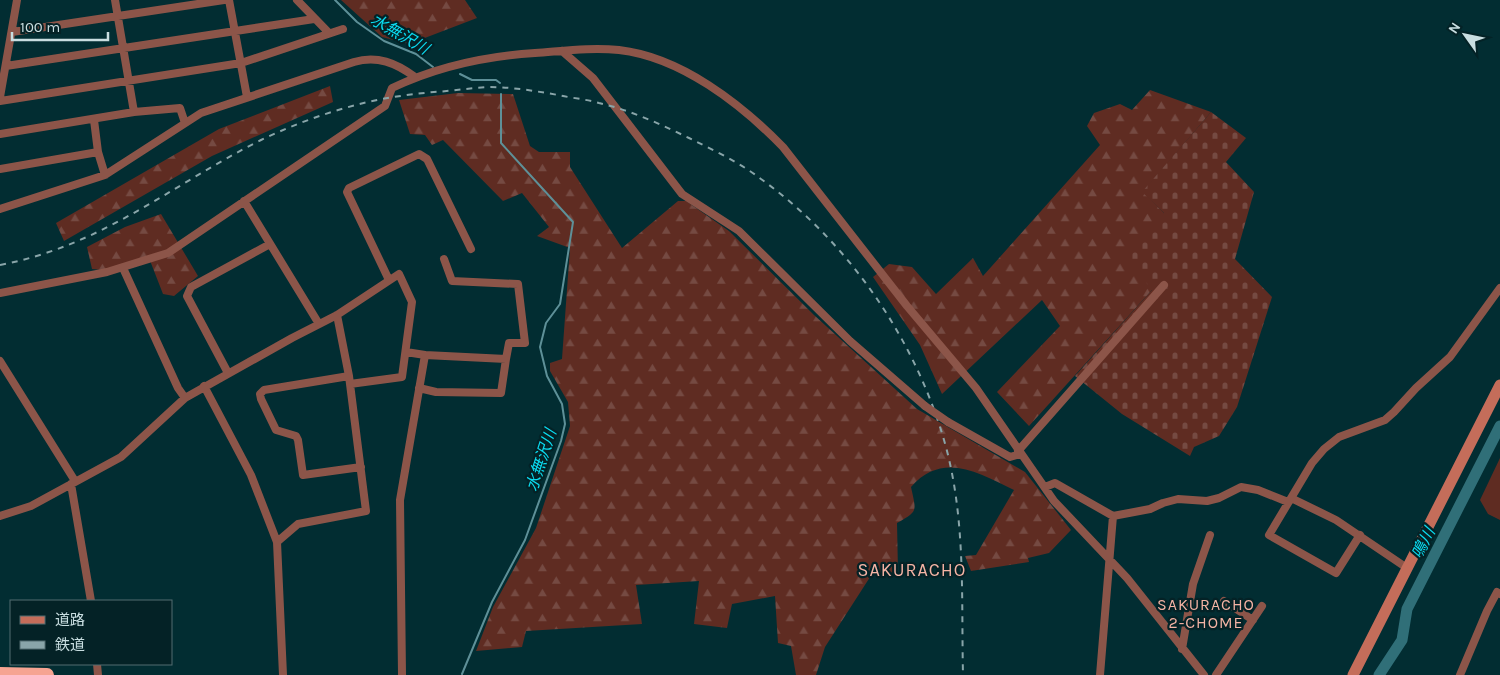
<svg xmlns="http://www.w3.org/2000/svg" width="1500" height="675" font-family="Karla,'Noto Sans JP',sans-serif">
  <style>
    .forest { fill: url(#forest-firs) }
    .cemetery { fill: url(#cemetery-stones) }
    .pitch { fill: #5f2c22 }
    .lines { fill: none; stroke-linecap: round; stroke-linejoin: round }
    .stream { stroke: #5e9098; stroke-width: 2 }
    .river { stroke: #306f78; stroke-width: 11 }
    .street { stroke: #8c5549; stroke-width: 8 }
    .secondary { stroke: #c46d5a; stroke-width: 11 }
    .highway { stroke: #f6a492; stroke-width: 14 }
    .rail { stroke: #89a5a9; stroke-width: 2; stroke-dasharray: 6 6; stroke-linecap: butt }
    .street-bridge { stroke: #8c5549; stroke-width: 8 }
    .labels { text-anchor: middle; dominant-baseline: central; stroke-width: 4.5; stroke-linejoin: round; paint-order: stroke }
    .water-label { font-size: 16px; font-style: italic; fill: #0adbf0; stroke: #042226 }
    .neighbourhood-label { font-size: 16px; letter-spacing: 1px; fill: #f5b4a5; stroke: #042226 }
    .quarter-label { font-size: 18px; letter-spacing: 1px; fill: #f5b4a5; stroke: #042226 }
  </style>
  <defs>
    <pattern id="forest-firs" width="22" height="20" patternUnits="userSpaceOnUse" patternTransform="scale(1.25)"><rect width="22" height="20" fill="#5f2c22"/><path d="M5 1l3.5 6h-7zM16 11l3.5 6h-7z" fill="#754a42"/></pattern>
    <pattern id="cemetery-stones" width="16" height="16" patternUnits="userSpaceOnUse" patternTransform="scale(1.25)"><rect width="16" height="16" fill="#5f2c22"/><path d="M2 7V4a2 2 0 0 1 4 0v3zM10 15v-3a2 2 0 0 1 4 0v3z" fill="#754a42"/></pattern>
  </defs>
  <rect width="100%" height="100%" fill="#022d32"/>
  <path class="forest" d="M341,0H465L477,18L409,44L382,37Z
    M330,86L333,102L212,156L64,241L56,223L219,129Z
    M1150,90L1211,112L1143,192L1164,213L1152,290L1029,426L997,392L1060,326L1042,300L942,394L920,345L873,277L889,264L912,267L936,294L973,258L983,276L1100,145L1087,126L1094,113L1120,104L1132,110Z
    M458,93L513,94L530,146L539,152H570V167L622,248L678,201H686L729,231L814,315L917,409L1025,472L1071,530L1049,553L1028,558L1029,562L971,571L965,556L976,555L1014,490C978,473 943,451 911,487C916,511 919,511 897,523L898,572L872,574L825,647L816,675H796L791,646L778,643L775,596L732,604L727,628L694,624L699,581L636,585L642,624L526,631L522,647L476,651L493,607L536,528L570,426L568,402L550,371V363L562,359L570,248L537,236L549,227L522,193L503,201L443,140L432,145L425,135L410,134L399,100Z
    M161,214L198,276L174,296L163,294L149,258L103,270L92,269L87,247L125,227Z"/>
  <path class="cemetery" d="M1211,112L1246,138L1226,162L1254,192L1235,259L1272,297L1237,407L1219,436L1194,447L1190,456L1122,414L1075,376L1152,290L1125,255L1164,213L1142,192Z"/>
  <path class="pitch" d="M1500,458V520L1488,514L1480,500Z"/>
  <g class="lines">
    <path class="stream" d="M335,0L357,22L384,41L416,54L433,67
      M460,74L472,80H496L500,83
      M462,674L492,602L525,540L561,441L565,424L562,404L547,376L540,347L546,323L560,304L573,222L501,143V94"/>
    <path class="river" d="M1379,675L1402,640L1407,609L1500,426"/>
    <path class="street" d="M115,0L134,112
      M229,0L247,97
      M297,0L329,33
      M12,32L224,0
      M562,51L593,78L682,194L739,231L850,341L925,406
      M6,66L314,19
      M0,97L17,0
      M0,101L241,63L343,29
      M94,120L98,152L105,175
      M0,134L134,112L180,108L185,123
      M0,169L98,152
      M244,201L319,324
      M0,209L105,175L201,113L354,62C377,55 396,63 415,77
      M444,259L452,281L518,284L525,343H509L506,359
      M123,268L178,388L185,398
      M389,280L347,192L349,188L419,154L427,159L471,249
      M0,293L107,272L168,253L385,106L392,88C436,67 487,56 535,53C563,51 591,47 619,50C681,57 741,104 783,147L907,306L976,388L1054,501L1127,578L1204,675
      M406,352L425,355L506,359L501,393L436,392L419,388
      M0,361L75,481
      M228,373L187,296L191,287L270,244
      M349,376L264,390L260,394L261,399L276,430L296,436L298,440L303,475L361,467
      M204,386L251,475L277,542L283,675
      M948,422L1010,457L1020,454
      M1018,451L1164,285
      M71,484L91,601
      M1045,487L1055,483L1113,516L1150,509L1163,503L1178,499L1207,501L1219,498L1241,487L1258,490L1288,502
      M1291,498L1336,520L1407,568
      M0,516L31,506L121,457L185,398L292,338L337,315L399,274L412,302L402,377L350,384
      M1360,535L1336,573L1269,535L1312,463L1324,449L1339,437L1385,420L1394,412L1416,388L1450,357L1500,288
      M277,542L298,524L366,511L349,376L337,315
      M1224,601L1253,620
      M1182,649L1193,584L1210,535
      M97,664L98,675
      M402,675L400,500L425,355
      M1100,675L1113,516
      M1216,675L1262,606
      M1460,675L1487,611L1497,592L1500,594"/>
    <path class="secondary" d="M1353,675L1500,385"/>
    <path class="highway" d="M0,674L47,675"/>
    <path class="rail" d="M0,265C104,245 171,185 261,140C288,127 317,116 345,108C375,99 403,95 434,92C452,91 470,88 489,87C512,87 535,91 558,95C571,98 585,99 599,103C630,110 660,124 689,138C713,150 739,162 761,179C843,238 906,326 938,421C967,504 961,589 963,675"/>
    <path class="street-bridge" d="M925,406L948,422"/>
  </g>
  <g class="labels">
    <g class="water-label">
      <text transform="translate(400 34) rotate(30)">水無沢川</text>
      <text transform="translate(541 460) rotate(-72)">水無沢川</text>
      <text transform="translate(1423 543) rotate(-63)">鳴川</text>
    </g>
    <g class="neighbourhood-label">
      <text x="1206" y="604">SAKURACHO<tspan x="1206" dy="18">2-CHOME</tspan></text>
    </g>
    <g class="quarter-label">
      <text x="912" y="570">SAKURACHO</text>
    </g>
  </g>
  <rect x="10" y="600" width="162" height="65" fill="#042226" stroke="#536d71"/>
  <rect x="20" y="616" width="25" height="8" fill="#c46d5a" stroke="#536d71"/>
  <text x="55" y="625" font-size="15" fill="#c9dee1">道路</text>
  <rect x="20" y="641" width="25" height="8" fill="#89a5a9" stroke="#536d71"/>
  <text x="55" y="650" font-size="15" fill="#c9dee1">鉄道</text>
  <g transform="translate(1465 35) rotate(303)" stroke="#042226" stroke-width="4" paint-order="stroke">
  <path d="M0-4L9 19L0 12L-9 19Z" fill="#c9dee1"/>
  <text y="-8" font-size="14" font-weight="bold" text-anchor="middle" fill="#c9dee1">N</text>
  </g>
  <path d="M12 32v8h96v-8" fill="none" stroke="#c9dee1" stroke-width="2.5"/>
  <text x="20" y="32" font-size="15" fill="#c9dee1" stroke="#042226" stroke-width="4" paint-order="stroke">100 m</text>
</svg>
